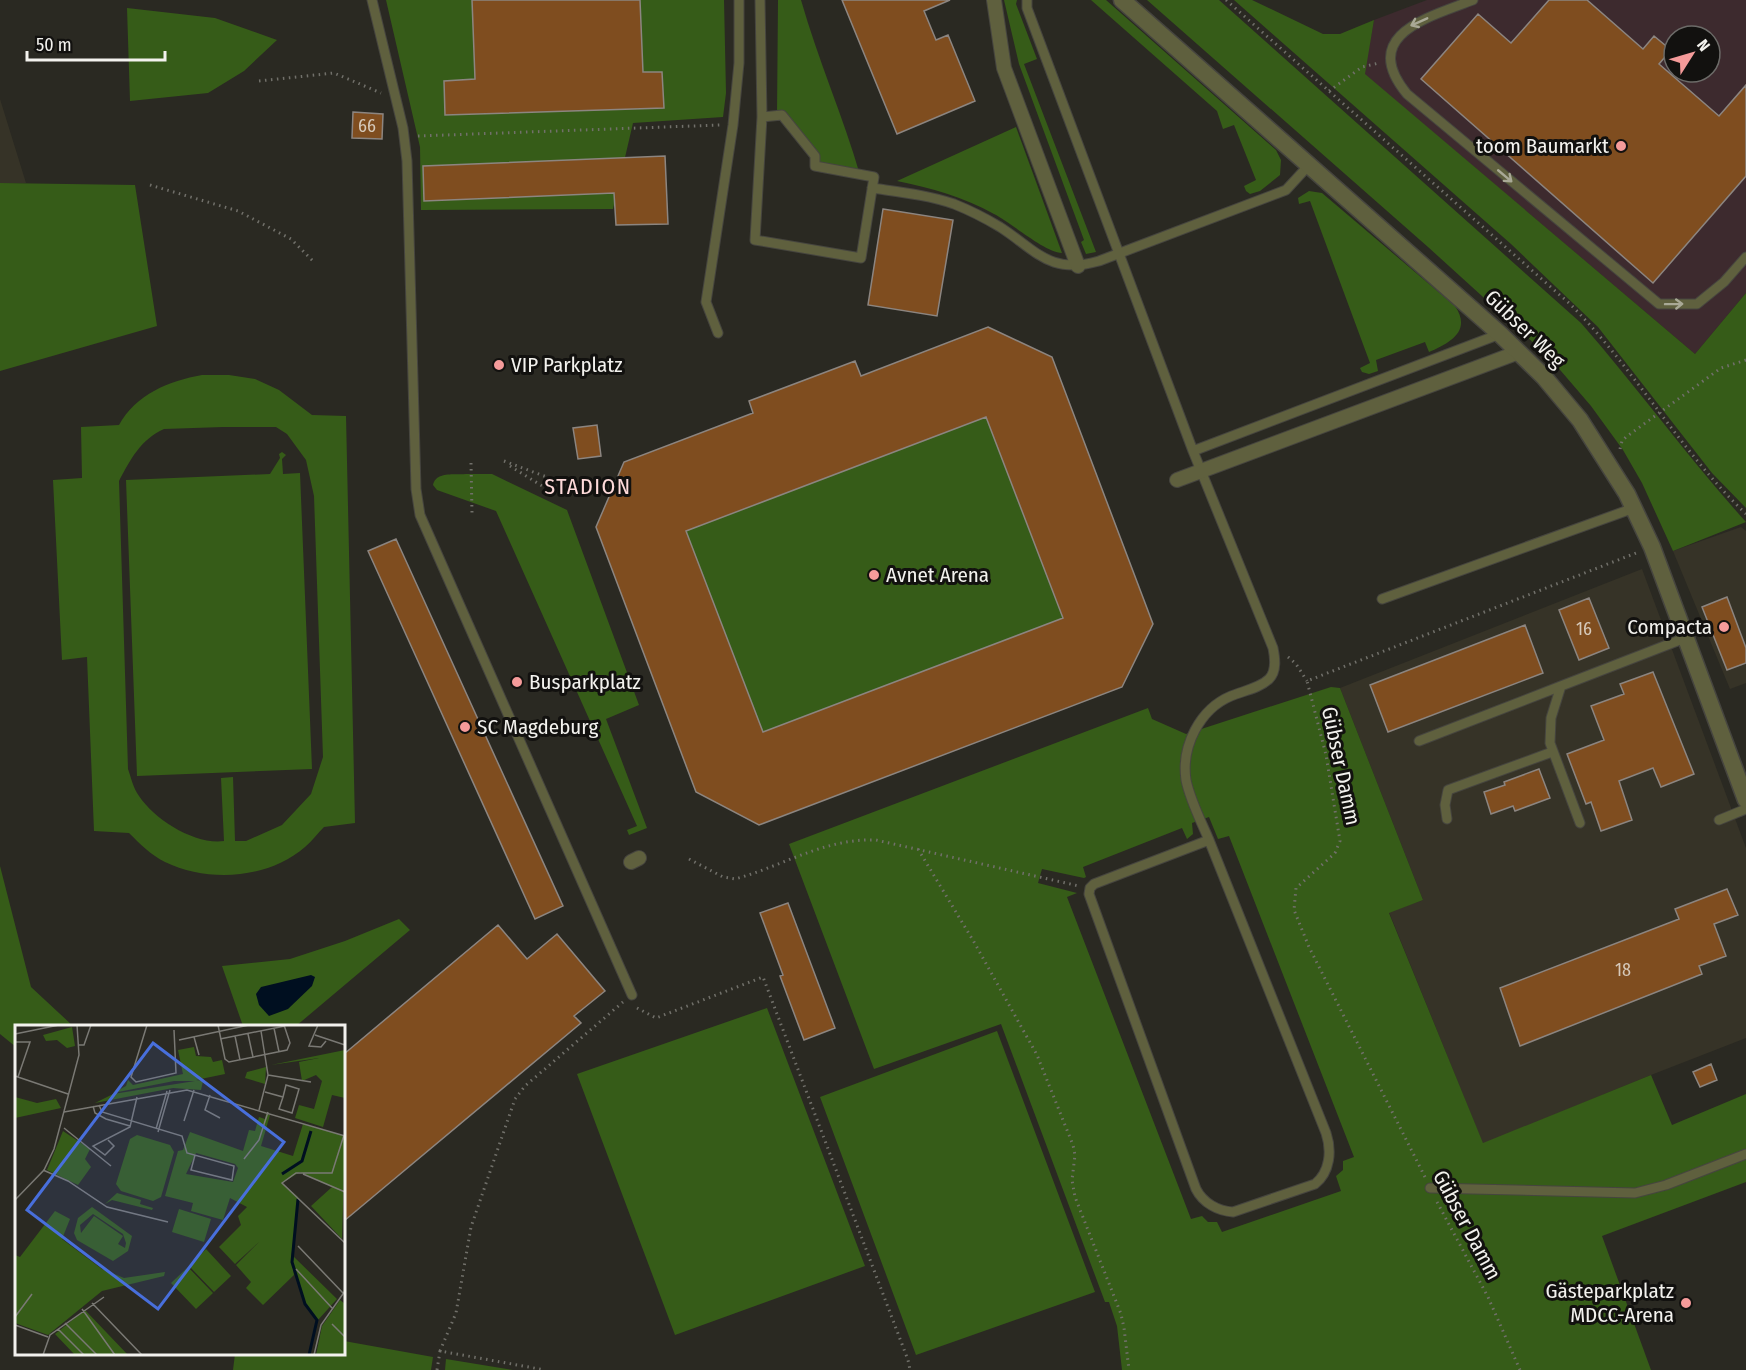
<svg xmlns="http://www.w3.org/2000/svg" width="1746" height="1370" font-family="'Fira Sans Condensed',sans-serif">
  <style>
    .commercial { fill: #3d2a2e; fill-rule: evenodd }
    .built { fill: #363327 }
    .green { fill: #365c18; fill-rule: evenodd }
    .water { fill: #000f20 }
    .building { fill: #7f4d1f; stroke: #8c8580; stroke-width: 1.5; fill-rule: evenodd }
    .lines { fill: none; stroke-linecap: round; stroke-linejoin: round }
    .service-casing { stroke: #46453f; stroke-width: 11 }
    .pedestrian-casing { stroke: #46453f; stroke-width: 16 }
    .minor-casing { stroke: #46453f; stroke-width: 19 }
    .path { stroke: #71706a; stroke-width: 3; stroke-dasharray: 1.5 4.5; stroke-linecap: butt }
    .service { stroke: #5f603e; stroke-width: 9 }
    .pedestrian { stroke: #5f603e; stroke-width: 14 }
    .minor { stroke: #5f603e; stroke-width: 16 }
    .oneway { stroke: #a9a996 }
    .poi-dot { fill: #f59b9a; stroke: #12110f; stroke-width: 2 }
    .labels { text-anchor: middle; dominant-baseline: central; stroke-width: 6; stroke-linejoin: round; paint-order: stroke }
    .number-label { font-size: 18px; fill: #d6c9ba }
    .poi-label { font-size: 21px; fill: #f3f2ee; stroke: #12110f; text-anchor: start }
    .street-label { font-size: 21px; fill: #f3f2ee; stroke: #12110f }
    .neighbourhood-label { font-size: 22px; letter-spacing: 1.5px; fill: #fedad9; stroke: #12110f }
    .inset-river { fill: none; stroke: #000f20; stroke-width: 3 }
    .inset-road { fill: none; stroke: #7a7974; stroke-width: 1.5 }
    .view { fill: #486fdc; fill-opacity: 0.15; stroke: #486fdc; stroke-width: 3 }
    .inset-edge { fill: none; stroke: #f3f2ee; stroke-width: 3 }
  </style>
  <rect width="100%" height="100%" fill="#2a2922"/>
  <path class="commercial" d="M1427,0H1746V293L1695,354L1364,74L1374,20ZM1674,36H1710V72H1674Z"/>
  <path class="built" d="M0,99L26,183H0Z
    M1741,527L1746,531V683L1730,689L1673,551Z
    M1642,569L1746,848V1038L1651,1075L1483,1144L1389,912L1423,900L1340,688Z"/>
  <path class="green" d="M386,0H724L726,93L723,117L633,123L613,209L421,210L420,147Z
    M778,0H801C818,60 843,116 860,175L815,166V156L777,114Z
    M1004,0H1017L1016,4L1037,59L1024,64L1096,252L1086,254L1081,242L1084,240L1019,64Z
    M1091,0H1106L1276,150L1281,160L1280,175L1260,191L1250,194L1246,191L1244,186L1256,180L1234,125L1223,129L1217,111Z
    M1147,0H1219L1581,323C1638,388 1688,458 1746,522L1673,551L1642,483L1623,450L1591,406L1549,357L1428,247Z
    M1234,0H1252L1323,34H1340L1374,20L1365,74L1695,354L1746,293V508L1712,473L1598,327L1511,244Z
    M127,8L215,18L277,40L244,71L208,93L130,101Z
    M1016,127L1062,253C1044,252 1012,223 994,214C964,197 931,188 897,181Z
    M0,183L135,185L157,326L0,371Z
    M1309,191L1322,193L1455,306C1472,331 1450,343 1429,352L1425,342L1376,360L1378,371L1369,374L1362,372L1360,368L1370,363L1310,201L1299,204L1298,198Z
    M988,327L1052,357L1153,624L1122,687L759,825L696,792L596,527L624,463L753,413L749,401L855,361L861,376Z
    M202,375H229L255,379L279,390L312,415L346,416L355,823L324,827C318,833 312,841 305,847C268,879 209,883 165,862C151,855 140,844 129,833L94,831L87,657L62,660L53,480L82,478L81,427L119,425C136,394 169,381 202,375ZM223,427H276L287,434L306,460L314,496L323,757L311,794L282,825L246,841H235L233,777L221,778L224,841C195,845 155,820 139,796C133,788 131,777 128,769L119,481C130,460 141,439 164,429Z
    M282,452L286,455L282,459L283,474L300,473L312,769L137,776L126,480L270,474L280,458L279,454Z
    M466,474H492L567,510L639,705L606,719L647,828L629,835L627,830L637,826L496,511L437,490L433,485C436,471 454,475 466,474Z
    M1331,687L1340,688L1423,900L1389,913L1483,1143L1651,1075L1672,1125L1746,1094V1182L1602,1236L1651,1370H1122L1117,1326L1109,1302H1105L1001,1024L874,1069L789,844L1148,708L1152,719L1186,734ZM1209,817L1218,839L1229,836L1354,1157L1343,1161V1170L1336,1176L1341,1191L1222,1232L1217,1222H1208L1202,1216L1191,1219L1067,897L1077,893L1038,883L1042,869L1084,878L1086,877L1083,867L1182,828L1187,839L1193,834L1192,823Z
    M0,866L31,987L73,1026H16V1047L0,1034Z
    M399,919L410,930L296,1026H243L222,966L290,959L345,941Z
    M767,1008L865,1266L675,1335L577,1074Z
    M997,1031L1095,1292L916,1355L820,1097Z
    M344,1341L433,1357L431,1370H233L235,1354H344Z
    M446,1359L513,1370H445Z"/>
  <path class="water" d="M311,975L315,977L312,986L288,1009L269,1016L259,1005L256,994L261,987Z"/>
  <path class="building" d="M472,0H640L643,72H662L664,108L445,115L444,81L475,79Z
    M842,0H950L924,11L936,40L948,35L975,101L897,134Z
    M1549,0H1587L1643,49L1654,36L1671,50L1659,64L1719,116L1746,85V176L1653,283L1421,79L1478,14L1511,43Z
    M353,112L383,114L382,139L352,138Z
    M665,156L668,224L616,225L614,193L424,201L423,166Z
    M883,209L953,220L937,316L868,305Z
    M988,327L1052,357L1153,624L1122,687L759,825L696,792L596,527L624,462L753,413L749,401L855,361L861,376ZM986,417L1063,618L763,732L686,531Z
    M597,425L601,456L578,459L573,428Z
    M396,539L563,906L535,919L368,551Z
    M1727,597L1746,648V663L1727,670L1702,607Z
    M1589,598L1609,648L1579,660L1559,610Z
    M1525,625L1543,673L1388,732L1370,685Z
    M1653,672L1694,774L1661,787L1653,768L1619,781L1632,820L1601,831L1591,802L1586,804L1567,754L1604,740L1591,706L1624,694L1620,684Z
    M1539,769L1550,798L1515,811L1513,806L1491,814L1484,792L1505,785L1504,782Z
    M1727,889L1738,915L1714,924L1726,956L1699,966L1702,974L1520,1046L1500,988L1679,919L1675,909Z
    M788,903L835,1028L804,1040L780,976L783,975L760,913Z
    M498,925L527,959L557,934L605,991L574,1016L581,1023L344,1221V1054Z
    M1711,1064L1717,1080L1700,1087L1693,1072Z"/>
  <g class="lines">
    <defs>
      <path id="service" d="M372,0L403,128L407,161L416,489L420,515L632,995
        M760,0L762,117
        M1027,0V8L1193,451L1273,648C1275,658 1277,671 1269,679C1260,688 1243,691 1231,696C1200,709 1181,746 1186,780C1190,800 1201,821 1209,840L1326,1133C1332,1151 1330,1172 1315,1184L1233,1212C1218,1211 1203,1203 1196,1189L1089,894L1090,888L1094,884L1209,840
        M1473,0C1430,17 1358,34 1407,94L1659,304H1697L1724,282L1746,257
        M782,115L815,156V166L874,177L861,258L755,240L762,117Z
        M872,188C899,192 928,195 954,204C969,210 985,218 1000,227C1037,251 1050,275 1099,261L1286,190L1309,165
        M718,333L706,302L733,125L739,63V0
        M1193,451L1500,334
        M1382,599L1634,508
        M1419,741L1561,686
        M1447,819L1445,805L1448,790L1552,752
        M1719,820L1746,809
        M1580,823L1550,743L1551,718L1561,686L1685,638
        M1430,1188L1635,1193L1666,1185L1746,1154"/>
      <path id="pedestrian" d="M994,0L1004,68L1078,266
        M1177,480L1519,352
        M631,862L639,858"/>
      <path id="minor" d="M1122,0L1500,334L1544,377L1580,420L1627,494L1652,547L1746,800"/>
    </defs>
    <use href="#service" class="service-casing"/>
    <use href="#pedestrian" class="pedestrian-casing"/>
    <use href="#minor" class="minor-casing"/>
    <path class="path" d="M1226,0L1570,304C1635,369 1680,451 1746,514
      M259,81L334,73L381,93
      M1329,91L1362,67L1379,63
      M418,136L720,125
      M150,185L238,211L291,239L313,261
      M1620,449L1622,441L1626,437L1721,368L1746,360
      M504,461L560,482
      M471,463L472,513
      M510,466L555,494
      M1288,657L1296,664L1307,681
      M918,849L974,942L1037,1055L1073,1145L1075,1155L1072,1180L1075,1197L1121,1314L1124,1328L1129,1370
      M689,859L723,877L735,879C783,866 825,838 876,840L1079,886
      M637,1008L656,1018L763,977L908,1360L910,1370
      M1425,1177L1309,947L1294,910L1296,888L1335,853L1340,841L1326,755L1307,681L1636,553
      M1437,1202L1488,1297L1520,1370
      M440,1351L456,1313L471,1227L515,1099L525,1086L623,1002
      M437,1370L440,1351L545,1370"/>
    <use href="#service" class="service"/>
    <use href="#pedestrian" class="pedestrian"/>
    <use href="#minor" class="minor"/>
  </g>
  <defs><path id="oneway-shaft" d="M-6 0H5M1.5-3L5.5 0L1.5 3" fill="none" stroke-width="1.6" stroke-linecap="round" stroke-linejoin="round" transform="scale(1.5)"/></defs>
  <g class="oneway">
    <use href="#oneway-shaft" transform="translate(1419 22) rotate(156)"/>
    <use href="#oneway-shaft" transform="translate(1505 176) rotate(40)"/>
    <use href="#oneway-shaft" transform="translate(1674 304) rotate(-1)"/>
  </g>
  <g class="poi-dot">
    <circle cx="1621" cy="146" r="6"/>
    <circle cx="499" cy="365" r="6"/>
    <circle cx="874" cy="575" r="6"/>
    <circle cx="1724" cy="627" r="6"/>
    <circle cx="517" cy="682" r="6"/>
    <circle cx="465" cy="727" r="6"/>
    <circle cx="1686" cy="1303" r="6"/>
  </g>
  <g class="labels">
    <g class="number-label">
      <text x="367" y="126">66</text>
      <text x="1584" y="629">16</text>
      <text x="1623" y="970">18</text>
    </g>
    <g class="poi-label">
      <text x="1609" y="146" text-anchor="end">toom Baumarkt</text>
      <text x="511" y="365">VIP Parkplatz</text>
      <text x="886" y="575">Avnet Arena</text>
      <text x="1712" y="627" text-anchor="end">Compacta</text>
      <text x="529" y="682">Busparkplatz</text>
      <text x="477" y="727">SC Magdeburg</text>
      <text x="1674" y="1291" text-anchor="end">Gästeparkplatz<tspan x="1674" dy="24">MDCC-Arena</tspan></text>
    </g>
    <g class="street-label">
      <text transform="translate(1525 329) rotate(44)">Gübser Weg</text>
      <text transform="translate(1341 766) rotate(78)">Gübser Damm</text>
      <text transform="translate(1467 1225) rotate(62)">Gübser Damm</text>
    </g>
    <g class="neighbourhood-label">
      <text x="588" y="486">STADION</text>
    </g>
  </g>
  <g transform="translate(15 1025)">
    <rect width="330" height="330" fill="#2a2922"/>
    <path d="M57,2L60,21L52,23L42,15L31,16L28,10ZM179,22L181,31L196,32L198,37L207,35L210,49L181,55L188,56L186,65L158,63L80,78L98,69L180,56H159L98,68L111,61L113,55L118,60L168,49L163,25ZM330,25V73L317,70L308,102L280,93L284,80L299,84L307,56L301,50L287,56L284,37L304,33L256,40ZM251,42L250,59L230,53L232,47ZM0,72L22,78L41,74L46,83L0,93ZM251,89L255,90L246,121L278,131L288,99L330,111L327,214L296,181L317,162L285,147L267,158L283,172L276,235L277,230L322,274L303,295L291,279L277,237L279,250L248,280L231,263L236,257L221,240L244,217L220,239L204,222L226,200L223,191L232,182L215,173L208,195L176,186L178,178L150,171L163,126L168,125L175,107L228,126L234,105L240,106L244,92L250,94ZM181,128L220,139L223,143L218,157L171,149ZM48,106L75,124L70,134L76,142L63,160L32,145ZM122,110L155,120L159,127L146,172L138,176L106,166L101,159L115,114ZM102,168L126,175L125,179L138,183L137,185L97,175L90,179ZM77,182L117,211L113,226L98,236L62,215L59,208L63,193ZM78,189L108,209L111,218L110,223L103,219L108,211L79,191L66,208L65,200ZM164,184L196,194L189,217L157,207ZM40,186L55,194L47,214L87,244L109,253L150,247L149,251L87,266L33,310L0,298V230L5,232ZM191,224L216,251L199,267L174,241ZM173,242L198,268L181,284L156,258ZM325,275L330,279V330H301L307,301ZM70,285L113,330H60L40,309Z" fill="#365c18" fill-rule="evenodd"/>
    <path class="inset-river" d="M267,149L287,136L296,106M283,174L277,237L290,279L302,295L294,330"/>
    <path class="inset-road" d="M132,0L116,52L121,57L161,48L159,5M203,0L210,34L214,37L272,25L275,18L269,0M303,0L294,21L306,22L311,16M259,3L264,27M0,9L44,0M233,9L238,32M300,10L330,20M220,11L225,35M179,12L184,30M205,14L270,1M164,15L234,0M0,17H15L3,52M64,20H69L76,0M253,50L296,57M0,51L53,69M250,67L268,72L271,60L284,64L277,88L264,84L268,72M195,70L190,85L205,93M84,80L87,87L167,111L172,128L219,141L217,155L176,145L180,130M78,81L80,88L91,94L115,101M244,85L253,50L246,6M49,87L172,65L330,111M169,96L179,65M49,103L96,141M141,104L152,66M143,107L155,65M329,110L317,148H281L267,158L330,218M93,115L99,121L90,130L78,121L115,102L122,72M229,134L244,115L253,87M28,145L53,156L92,182L153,197M288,149L330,167M0,175L29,145L39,124L64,30L62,0M283,221L328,268M281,244L317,283M77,278L127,330M67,284L100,330M0,292L17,269M50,298L82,330M317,299L330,312M0,300L33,312M43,304L69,330M28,330L35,310L89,272M299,330L306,300L330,266"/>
    <path class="view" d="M138,18L269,117L143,284L12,185Z"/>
    <rect width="330" height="330" class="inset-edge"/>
  </g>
  <g transform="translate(1692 54) rotate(53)"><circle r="28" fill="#12110f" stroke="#6c6b68" stroke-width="1.5"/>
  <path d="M0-4.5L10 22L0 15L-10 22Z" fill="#f59b9a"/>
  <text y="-9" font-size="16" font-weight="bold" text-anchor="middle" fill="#f3f2ee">N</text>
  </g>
  <path d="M27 51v9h138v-9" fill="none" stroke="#f3f2ee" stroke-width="3"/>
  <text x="36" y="51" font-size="18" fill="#f3f2ee" stroke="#12110f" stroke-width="4.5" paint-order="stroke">50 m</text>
</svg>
